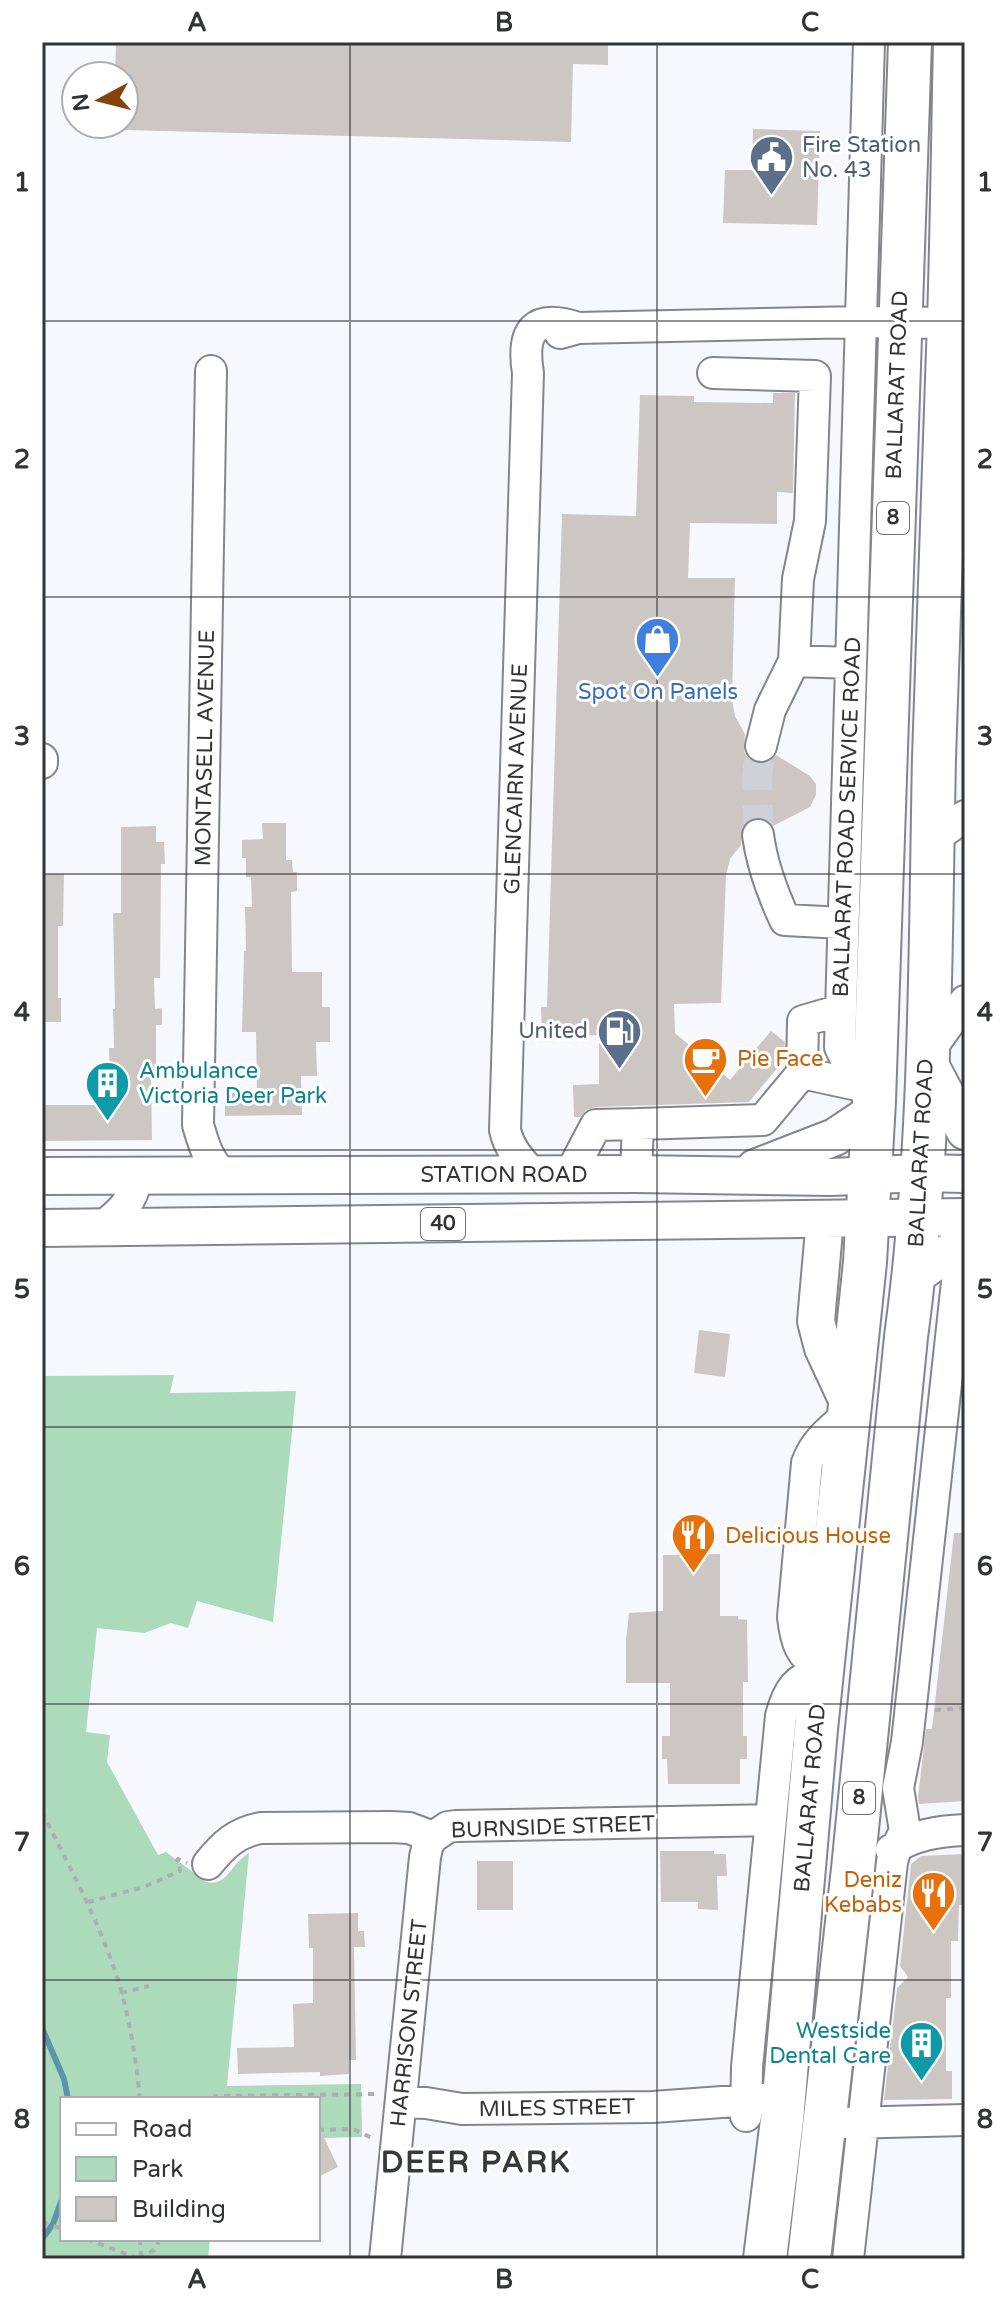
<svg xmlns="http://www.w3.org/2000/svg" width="1007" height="2301" font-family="'Varela Round',sans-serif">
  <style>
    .green { fill: #abdbba }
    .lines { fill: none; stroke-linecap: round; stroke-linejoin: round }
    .stream { stroke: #5b95ab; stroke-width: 6 }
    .building { fill: #cdc7c3 }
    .minor-tunnel { stroke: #cfd1d6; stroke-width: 30; stroke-dasharray: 30 15; stroke-linecap: butt }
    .minor-casing { stroke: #84868c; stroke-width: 34 }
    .major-casing { stroke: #84868c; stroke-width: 40 }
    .highway-casing { stroke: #84868c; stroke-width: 46 }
    .path { stroke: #acaeb3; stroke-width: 4; stroke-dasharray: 6 6; stroke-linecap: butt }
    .minor { stroke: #fff; stroke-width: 30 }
    .major { stroke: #fff; stroke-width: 36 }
    .highway { stroke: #fff; stroke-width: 42 }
    .grid { fill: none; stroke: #333436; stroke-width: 2; stroke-opacity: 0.55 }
    .labels { text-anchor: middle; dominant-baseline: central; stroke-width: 6; stroke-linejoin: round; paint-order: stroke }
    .shield { fill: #fff; stroke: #707172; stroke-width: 2 }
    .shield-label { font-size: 20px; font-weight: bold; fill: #333436 }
    .service-label { font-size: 22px; fill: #4e5e75; stroke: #fff; text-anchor: start }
    .street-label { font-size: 22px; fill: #333436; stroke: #fff }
    .shop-label { font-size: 22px; fill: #366cbe; stroke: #fff }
    .food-label { font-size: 22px; fill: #c56008; stroke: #fff; text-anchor: start }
    .culture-label { font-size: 22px; fill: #0d838f; stroke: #fff; text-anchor: start }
    .district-label { font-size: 30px; font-weight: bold; letter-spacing: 2px; fill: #36383c; stroke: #fff }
    .neatline { fill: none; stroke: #333436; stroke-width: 3 }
    .grid-label { font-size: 26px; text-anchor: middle; font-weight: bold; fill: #333436 }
  </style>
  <rect width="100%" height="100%" fill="#f6f8fe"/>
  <path class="green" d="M174,1375L170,1393L296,1391L273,1622L197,1601L188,1628L171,1623L144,1633L97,1628L86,1732L110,1735L107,1762L158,1855L166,1852L206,1882C228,1887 230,1864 249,1853L227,2086L361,2084L362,2137L318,2138V2099H62V2239H210L208,2259H42V1376Z"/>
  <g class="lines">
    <path class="stream" d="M42,2028L64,2079L68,2099
      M42,2239L53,2224L62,2199"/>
  </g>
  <path class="building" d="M116,42H608V65L573,64L571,142L124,130V76H115Z
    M753,129L820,131L817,225L723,223L725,170H752Z
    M773,393H795L793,493L777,492V524L690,523L688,578H735L732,700L735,716L745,734L744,752L749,759L757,764L767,763L776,755L810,776L816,784V795L810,807L773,826L765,819L756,817L747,821L742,828L741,845L730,859L726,875L721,1003L674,1004L675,1033L730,1080L771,1031L785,1042L784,1060L749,1102L596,1107L586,1110L580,1117H574L573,1085L599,1084V1035L542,1037L541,1007H547L562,514L636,516L640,395L694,396V402L773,403Z
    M262,823H286V860H292L293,872H297V891L291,892L292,972H322V1007H330V1042H316L317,1076H301L302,1115L225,1116V1093H257L256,1032H242L244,951H246L245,907H252L251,877H246V858H242V840L263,839Z
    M156,826V842H164L165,864H161L160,978H154L155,1009L162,1008V1025H156V1075H151L152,1140L42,1141L43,1105H110L109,1048H114L113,1009H115L113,913H121V827Z
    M42,874H64L63,926H58V998H61V1022H42Z
    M699,1330L730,1334L725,1377L694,1373Z
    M954,1533H965V1801L919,1804L918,1797L926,1729H932Z
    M720,1554V1616H738V1619L747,1620L748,1682H743V1736H747V1759H740V1784H668L667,1759H662V1736H670V1683H626V1640L629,1613L663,1611V1555Z
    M660,1851H714V1854H726L727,1876H717L718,1910L698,1909V1902H661Z
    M965,1854V1884H963V1905H959L958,1941H951V1998H946V2071H952V2099L884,2100L897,1988L908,1977L900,1966L911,1864L921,1856Z
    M477,1861H513V1910H477Z
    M358,1913V1931H364L365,1947H354L356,2060H349V2074L320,2076V2072L238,2074L237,2048L294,2047L293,2004L313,2003V1948H309L308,1914Z
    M318,2125L338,2167L318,2177Z"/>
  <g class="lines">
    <path class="minor-tunnel" d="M758,835L757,777L761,746"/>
    <defs>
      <path id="minor" d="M869,42L840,1047L852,1072L874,1101
        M560,333L578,328L862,322L949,323
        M211,371L198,1125C204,1145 208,1161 224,1175
        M713,373L815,376L810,521L798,579L794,661
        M761,746L770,710L794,661L851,663
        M42,759V763
        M758,835C762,865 772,892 785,920L843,923
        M932,840L965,816
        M927,1054L965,1001
        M802,1073L803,1021L841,1010
        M636,1174L638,1124L763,1120L802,1073L862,1086
        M534,1176C521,1161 509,1149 505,1130L528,373C521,331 534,313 578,328
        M569,1176L596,1125L638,1124
        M101,1228C122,1211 132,1203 138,1175
        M822,1671C800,1655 796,1643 793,1617L807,1463C815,1441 831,1429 849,1414
        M891,1850C914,1835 938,1831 965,1830
        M208,1864C223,1845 237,1832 261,1828L391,1827L409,1828L433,1837L448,1827L456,1826L771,1820
        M401,2102L426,2103L462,2109L653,2107L764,2099
        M746,2116L747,2067L781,1716C788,1690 796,1678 822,1671
        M846,2123L965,2120
        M385,2259L425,1857L428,1844L433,1837
        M848,2259L892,1862L895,1851L905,1831L898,1788L907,1742L958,1273L965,1251"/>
      <path id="major" d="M927,1059L965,1131
        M755,1168L835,1137L874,1111
        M42,1176L636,1174L831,1177L921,1173L965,1174
        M825,1219L816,1321L823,1348L850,1406
        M42,1228L965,1217
        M914,1277L965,1241"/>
      <path id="highway" d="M765,2259L782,2120L816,1729L865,1262L874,1101L910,42
        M809,2259L853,1869L906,1337C932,1146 930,951 934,758C938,613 944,468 949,322C952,229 953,135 955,42"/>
    </defs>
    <use href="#minor" class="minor-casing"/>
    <use href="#major" class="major-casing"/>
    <use href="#highway" class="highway-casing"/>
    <path class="path" d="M935,1710L965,1708
      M42,1812C70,1868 100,1923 119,1983C130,2020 136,2060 140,2099
      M88,1902L144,1887L180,1871L179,1865L176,1862L178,1859L187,1863
      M121,1993L149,1986
      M215,2099V2096L377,2094
      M318,2130L353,2129L372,2138
      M42,2222L62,2229
      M87,2239L134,2257
      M140,2239L141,2257
      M143,2259L141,2258L154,2250L160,2239"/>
    <use href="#minor" class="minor"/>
    <use href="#major" class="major"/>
    <use href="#highway" class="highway"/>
  </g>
  <path class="grid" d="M350,42V2259M657,42V2259M42,321H965M42,597H965M42,874H965M42,1150H965M42,1427H965M42,1704H965M42,1980H965"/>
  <defs>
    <symbol id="civic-pin" viewBox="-11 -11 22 30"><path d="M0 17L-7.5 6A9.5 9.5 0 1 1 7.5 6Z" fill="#5c6f8a" stroke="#fff"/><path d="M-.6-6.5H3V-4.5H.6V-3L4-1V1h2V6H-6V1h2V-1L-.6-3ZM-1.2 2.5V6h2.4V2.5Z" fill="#fff"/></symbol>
    <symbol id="shop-pin" viewBox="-11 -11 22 30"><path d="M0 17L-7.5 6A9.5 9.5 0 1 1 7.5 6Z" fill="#3f7fe0" stroke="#fff"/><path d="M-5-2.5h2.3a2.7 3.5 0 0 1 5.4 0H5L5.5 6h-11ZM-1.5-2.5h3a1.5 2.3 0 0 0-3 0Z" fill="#fff"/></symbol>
    <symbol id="fuel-pin" viewBox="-11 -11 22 30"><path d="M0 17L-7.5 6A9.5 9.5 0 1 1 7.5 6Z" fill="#5c6f8a" stroke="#fff"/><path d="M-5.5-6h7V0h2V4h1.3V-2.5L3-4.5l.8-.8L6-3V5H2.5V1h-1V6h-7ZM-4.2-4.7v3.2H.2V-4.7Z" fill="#fff"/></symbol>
    <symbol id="cafe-pin" viewBox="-11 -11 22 30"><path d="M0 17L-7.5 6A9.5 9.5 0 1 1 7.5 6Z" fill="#e8710a" stroke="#fff"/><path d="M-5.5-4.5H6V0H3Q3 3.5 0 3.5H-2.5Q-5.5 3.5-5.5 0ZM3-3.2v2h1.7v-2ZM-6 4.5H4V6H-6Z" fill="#fff"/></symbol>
    <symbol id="building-pin" viewBox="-11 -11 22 30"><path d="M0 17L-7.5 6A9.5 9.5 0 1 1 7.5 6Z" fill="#0f9aa8" stroke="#fff"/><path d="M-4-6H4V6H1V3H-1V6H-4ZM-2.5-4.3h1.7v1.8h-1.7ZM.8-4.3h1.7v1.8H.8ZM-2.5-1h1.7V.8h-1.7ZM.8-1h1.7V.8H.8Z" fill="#fff"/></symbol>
    <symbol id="restaurant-pin" viewBox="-11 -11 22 30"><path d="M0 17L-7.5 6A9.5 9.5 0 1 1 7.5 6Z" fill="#e8710a" stroke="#fff"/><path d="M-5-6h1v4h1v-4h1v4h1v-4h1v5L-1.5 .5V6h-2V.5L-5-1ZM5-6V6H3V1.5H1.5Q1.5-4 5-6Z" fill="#fff"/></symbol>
  </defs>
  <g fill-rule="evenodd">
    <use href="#civic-pin" x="746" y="132" width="51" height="69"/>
    <use href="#shop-pin" x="632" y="614" width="51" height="69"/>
    <use href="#fuel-pin" x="594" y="1006" width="51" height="69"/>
    <use href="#cafe-pin" x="680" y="1034" width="51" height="69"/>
    <use href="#building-pin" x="82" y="1058" width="51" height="69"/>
    <use href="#restaurant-pin" x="668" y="1510" width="51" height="69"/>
    <use href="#restaurant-pin" x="908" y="1868" width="51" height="69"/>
    <use href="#building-pin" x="896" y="2018" width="51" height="69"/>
  </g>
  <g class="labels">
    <g class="shield">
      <rect x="877" y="502" width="32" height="32" rx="6"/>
      <rect x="421" y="1208" width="44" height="32" rx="6"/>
      <rect x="843" y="1782" width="32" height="32" rx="6"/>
    </g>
    <g class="shield-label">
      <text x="893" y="518">8</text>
      <text x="443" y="1224">40</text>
      <text x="859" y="1798">8</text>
    </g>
    <g class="service-label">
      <text x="802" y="145">Fire Station<tspan x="802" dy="25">No. 43</tspan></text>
      <text x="588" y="1031" text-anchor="end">United</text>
    </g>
    <g class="street-label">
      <text transform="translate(897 385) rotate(-88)">BALLARAT ROAD</text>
      <text transform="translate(205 748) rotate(-89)">MONTASELL AVENUE</text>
      <text transform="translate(516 779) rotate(-88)">GLENCAIRN AVENUE</text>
      <text transform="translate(847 817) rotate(-88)">BALLARAT ROAD SERVICE ROAD</text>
      <text transform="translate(921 1153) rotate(-87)">BALLARAT ROAD</text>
      <text x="504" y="1175">STATION ROAD</text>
      <text transform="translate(810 1798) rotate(-85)">BALLARAT ROAD</text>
      <text transform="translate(553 1827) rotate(-2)">BURNSIDE STREET</text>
      <text transform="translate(409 2023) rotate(-84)">HARRISON STREET</text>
      <text transform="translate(557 2108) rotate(-1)">MILES STREET</text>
    </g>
    <g class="shop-label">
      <text x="658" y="692">Spot On Panels</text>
    </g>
    <g class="food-label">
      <text x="737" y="1059">Pie Face</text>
      <text x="725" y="1536">Delicious House</text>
      <text x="902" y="1880" text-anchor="end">Deniz<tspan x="902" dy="25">Kebabs</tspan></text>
    </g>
    <g class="culture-label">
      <text x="139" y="1071">Ambulance<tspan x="139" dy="25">Victoria Deer Park</tspan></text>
      <text x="891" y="2031" text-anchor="end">Westside<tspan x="891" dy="25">Dental Care</tspan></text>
    </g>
    <g class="district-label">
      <text x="476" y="2162">DEER PARK</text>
    </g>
  </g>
  <rect width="1007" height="2301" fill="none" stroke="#ffffff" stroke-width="88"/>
  <rect x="60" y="2097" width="260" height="144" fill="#ffffff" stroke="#adaeaf" stroke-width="2"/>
  <rect x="76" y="2123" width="40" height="12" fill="#ffffff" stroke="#adaeaf" stroke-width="2"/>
  <text x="132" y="2137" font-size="24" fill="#333436">Road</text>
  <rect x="76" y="2157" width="40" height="24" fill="#abdbba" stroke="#adaeaf" stroke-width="2"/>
  <text x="132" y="2177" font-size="24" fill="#333436">Park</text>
  <rect x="76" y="2197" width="40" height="24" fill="#cdc7c3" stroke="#adaeaf" stroke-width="2"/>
  <text x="132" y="2217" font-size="24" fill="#333436">Building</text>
  <g transform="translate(100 100) rotate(263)"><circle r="38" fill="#ffffff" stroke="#adaeaf" stroke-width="2"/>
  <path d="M0-6L14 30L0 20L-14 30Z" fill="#83430a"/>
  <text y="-12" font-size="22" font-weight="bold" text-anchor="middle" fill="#333436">N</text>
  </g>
  <rect x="44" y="44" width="919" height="2213" class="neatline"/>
  <g class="grid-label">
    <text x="197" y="31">A</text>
    <text x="504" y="31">B</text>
    <text x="810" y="31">C</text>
    <text x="22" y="191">1</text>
    <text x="985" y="191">1</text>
    <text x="22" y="468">2</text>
    <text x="985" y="468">2</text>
    <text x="22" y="745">3</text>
    <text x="985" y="745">3</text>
    <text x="22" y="1021">4</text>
    <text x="985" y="1021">4</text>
    <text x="22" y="1298">5</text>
    <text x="985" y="1298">5</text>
    <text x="22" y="1575">6</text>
    <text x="985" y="1575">6</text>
    <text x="22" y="1851">7</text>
    <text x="985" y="1851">7</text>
    <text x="22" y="2128">8</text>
    <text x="985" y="2128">8</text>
    <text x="197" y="2288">A</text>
    <text x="504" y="2288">B</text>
    <text x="810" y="2288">C</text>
  </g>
</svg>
